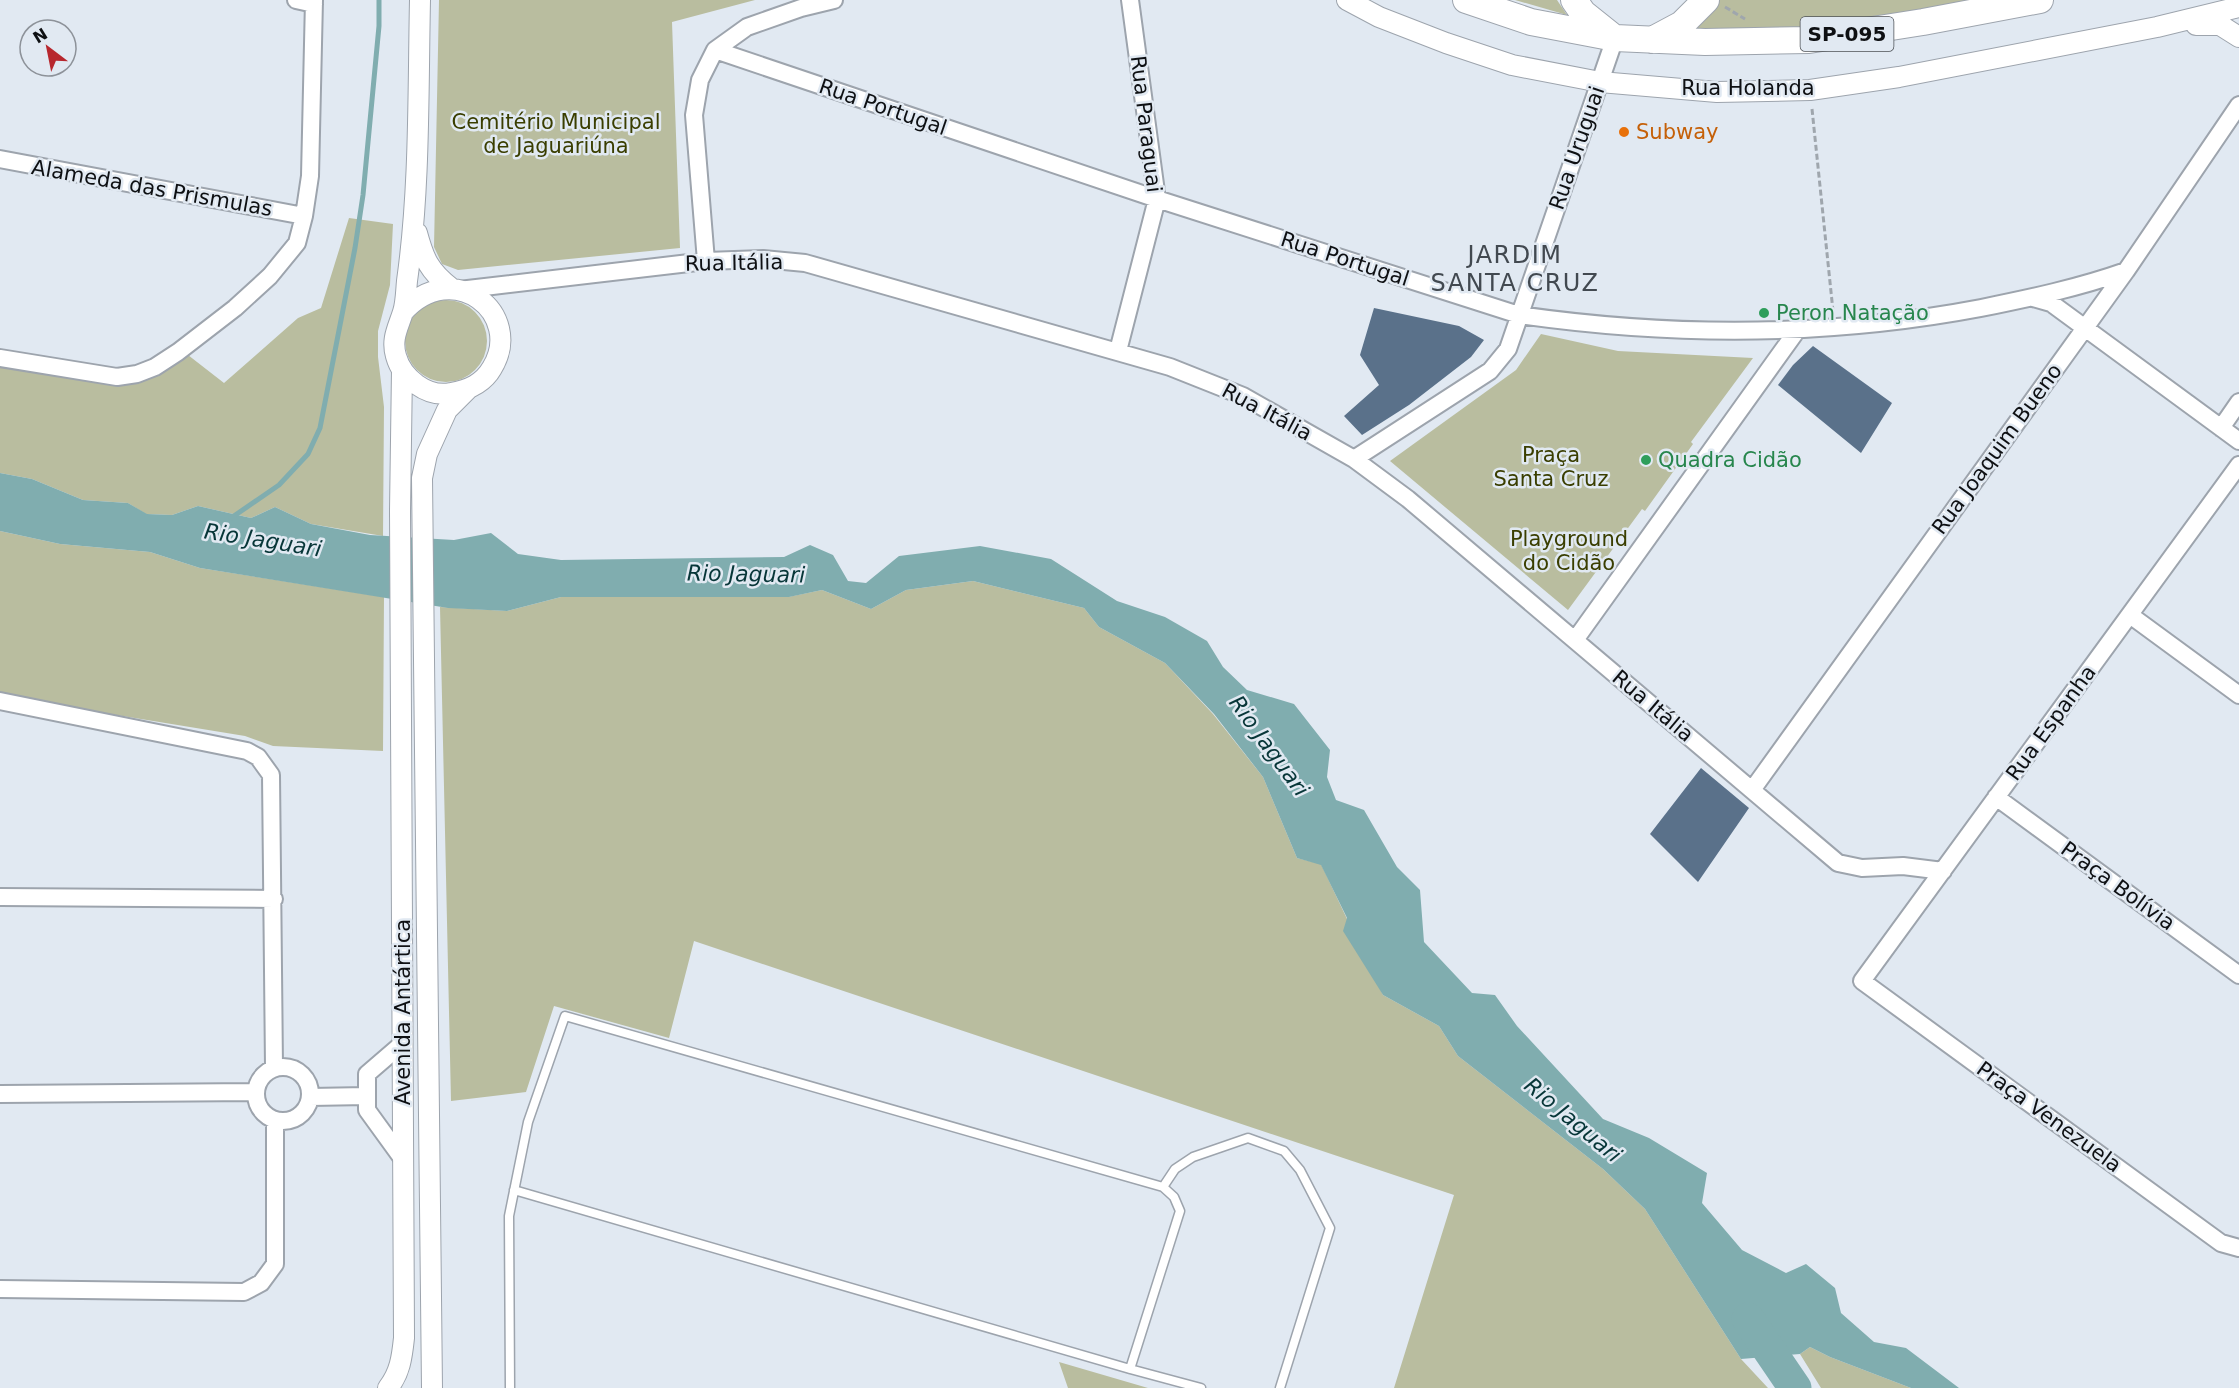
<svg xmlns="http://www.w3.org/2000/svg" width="2239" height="1388" font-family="'DejaVu Sans',sans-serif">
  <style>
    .green { fill: #b9bd9f }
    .water { fill: #80adaf }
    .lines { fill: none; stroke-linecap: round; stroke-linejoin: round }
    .stream { stroke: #80adaf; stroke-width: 5 }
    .river { stroke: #80adaf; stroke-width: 33 }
    .building { fill: #5a718a }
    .service-casing { stroke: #9da4ad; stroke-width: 11 }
    .minor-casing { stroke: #9da4ad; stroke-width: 20 }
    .tertiary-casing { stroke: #9da4ad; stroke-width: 22 }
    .primary-casing { stroke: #9da4ad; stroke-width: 28 }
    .path { stroke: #9fa6ad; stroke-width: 3; stroke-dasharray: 6 3; stroke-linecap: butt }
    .service { stroke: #fff; stroke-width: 8 }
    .minor { stroke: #fff; stroke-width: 16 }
    .tertiary { stroke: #fff; stroke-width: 20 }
    .primary { stroke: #fff; stroke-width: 26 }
    .food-dot { fill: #e8710a; stroke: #e1e9f2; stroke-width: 2 }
    .leisure-dot { fill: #2e9e5b; stroke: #e1e9f2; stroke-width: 2 }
    .labels { text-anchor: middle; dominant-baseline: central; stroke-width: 5; stroke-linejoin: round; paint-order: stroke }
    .shield { fill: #e1e9f2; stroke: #4d5156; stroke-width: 1.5 }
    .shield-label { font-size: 20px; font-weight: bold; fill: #0e1013 }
    .street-label { font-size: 21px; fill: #0e1013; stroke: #e1e9f2 }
    .park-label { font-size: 21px; fill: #3a3e00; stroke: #e1e9f2 }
    .food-label { font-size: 21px; fill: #c56008; stroke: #e1e9f2; text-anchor: start }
    .leisure-label { font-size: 21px; fill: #27864d; stroke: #e1e9f2; text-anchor: start }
    .water-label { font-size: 22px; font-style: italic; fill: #073638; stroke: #e1e9f2 }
    .quarter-label { font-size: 24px; letter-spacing: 1.5px; fill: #424950; stroke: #e1e9f2 }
  </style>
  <rect width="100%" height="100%" fill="#e1e9f2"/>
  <path class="green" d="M439,0H755L672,22L680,248L458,270L442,264L434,247Z
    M1515,0H1557L1567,15Z
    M1709,0H2001L1810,31L1665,37Z
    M349,218L393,224L390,285L378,331V357L384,407L383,536L311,524L275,507L251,518L198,506L172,515L146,514L128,503L83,500L32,479L0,473V365L111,384L133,382L188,355L224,383L298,318L321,308Z
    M405 341a41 41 0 1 1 82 0a41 41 0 1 1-82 0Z
    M1541,334L1618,351L1753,358L1691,442L1693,444L1645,511L1642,509L1568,610L1390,461L1516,370Z
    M0,531L60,544L150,552L200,568L384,597L383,751L273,746L245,736L0,696Z
    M973,581L1084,608L1099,627L1165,663L1213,714L1263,777L1297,858L1321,864L1383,995L1439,1026L1458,1056L1603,1169L1645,1209L1741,1359L1768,1388H1394L1454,1195L694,941L669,1038L554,1006L526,1092L451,1101L440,607L507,611L561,597H788L822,590L871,609L906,590Z
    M1810,1347L1830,1357L1911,1388H1821L1800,1354Z
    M1059,1362L1148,1388H1068Z"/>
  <path class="water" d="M0,473L32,479L83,500L128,503L147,514L172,515L198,506L251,518L275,507L311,524L370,535L454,540L491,533L518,554L561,560L784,557L810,545L833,555L848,581L866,583L899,556L980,546L1051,559L1117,601L1165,617L1207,641L1223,667L1247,690L1294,704L1330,750L1327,777L1336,800L1364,810L1397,867L1420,890L1424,942L1472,993L1495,995L1517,1026L1603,1119L1649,1138L1707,1173L1702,1203L1742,1250L1786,1273L1806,1264L1835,1288L1841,1313L1874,1342L1906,1348L1959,1388H1911L1830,1357L1810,1347L1800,1354L1741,1359L1645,1209L1603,1169L1458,1056L1439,1026L1383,995L1343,931L1347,918L1321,865L1297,858L1263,777L1214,714L1165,663L1099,627L1084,608L973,581L906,590L871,609L822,590L789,597H561L507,611L448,608L200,568L150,552L60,544L0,531Z"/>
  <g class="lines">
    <path class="stream" d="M231,518L279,485L308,454L320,428L355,248L363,195L379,26V0"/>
    <path class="river" d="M1748,1319L1795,1388"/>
  </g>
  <path class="building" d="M1374,308L1459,326L1484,340L1471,357L1409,405L1362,435L1344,416L1379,385L1360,355Z
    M1813,346L1892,403L1861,453L1778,385L1793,365Z
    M1701,768L1749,808L1698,882L1650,834Z"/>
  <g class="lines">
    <defs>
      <path id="service" d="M1163,1187L1175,1169L1193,1157L1248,1138L1284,1151L1300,1170L1330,1228L1280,1388
        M1130,1369L1201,1388
        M510,1388L509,1216L528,1122L565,1016L1163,1187L1174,1197L1180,1211L1130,1369L514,1190"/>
      <path id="minor" d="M296,0L314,4
        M715,50L1157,199L1519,315C1673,337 1828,337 1981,308C2030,298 2078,288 2126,271
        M0,159L304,216
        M706,261L694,115L700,80L715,50L747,27L801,8L834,0
        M459,290L706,261L763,259L805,263L1170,367L1243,396L1354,459L1408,499L1838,863L1862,868L1903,866L1943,871
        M2033,298L2051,303L2239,441
        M1118,351L1157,199L1130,0
        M0,358L117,377L137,374L155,367L178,352L235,308L270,276L297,243L304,216L310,176L314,0
        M2221,428L2239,402
        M1354,459L1490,371L1508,349L1615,38
        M2239,465L1862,981L2221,1243L2239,1248
        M2130,615L2239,695
        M1575,640L1798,329
        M0,701L247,751L258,757L271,775L274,1067
        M1752,790L2126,271L2239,105
        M1996,797L2239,975
        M0,897L274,899
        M403,1043L367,1074V1110L404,1161
        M256 1094a27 27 0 1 1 54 0a27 27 0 1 1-54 0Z
        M0,1094L255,1092
        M310,1097L367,1096
        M0,1289L244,1292L261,1283L275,1264V1120"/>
      <path id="tertiary" d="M1347,0L1379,17L1446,43L1512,65L1600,82L1717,92L1810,90L1899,77L2157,27L2239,7
        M2196,25H2220L2239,37
        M417,233C424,259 429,271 451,288
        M403,312C453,256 525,314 492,368C483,384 468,390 451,393C427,398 402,378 396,356C391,339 398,328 403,312C406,303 406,291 407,281C420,188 418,94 420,0
        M388,1388C400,1373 402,1357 404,1338L400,511L402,370
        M432,1388L422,478L427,454L447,410L468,389"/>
      <path id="primary" d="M1466,0L1531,22L1615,38L1705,42L1809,40L1923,22L2040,0
        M1574,0L1583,13L1613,37
        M1652,40L1682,24L1706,0"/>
    </defs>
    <use href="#service" class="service-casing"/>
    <use href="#minor" class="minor-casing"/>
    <use href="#tertiary" class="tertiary-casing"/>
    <use href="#primary" class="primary-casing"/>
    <path class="path" d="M1725,7L1745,19
      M1812,109L1833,311"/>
    <use href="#service" class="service"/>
    <use href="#minor" class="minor"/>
    <use href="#tertiary" class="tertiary"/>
    <use href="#primary" class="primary"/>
  </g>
  <circle class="food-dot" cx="1624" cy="132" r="6"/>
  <g class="leisure-dot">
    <circle cx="1764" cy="313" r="6"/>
    <circle cx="1646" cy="460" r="6"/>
  </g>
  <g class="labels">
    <rect class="shield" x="1800.5" y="17" width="93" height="34" rx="4.5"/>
    <g class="shield-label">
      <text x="1847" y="34">SP-095</text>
    </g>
    <g class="street-label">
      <text x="1748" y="88">Rua Holanda</text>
      <text transform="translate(883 107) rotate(19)">Rua Portugal</text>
      <text transform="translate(1146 124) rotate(83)">Rua Paraguai</text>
      <text transform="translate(1577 148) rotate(-71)">Rua Uruguai</text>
      <text transform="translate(152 188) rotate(10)">Alameda das Prismulas</text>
      <text transform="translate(1345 259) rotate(18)">Rua Portugal</text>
      <text transform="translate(734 263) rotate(-1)">Rua Itália</text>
      <text transform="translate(1267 412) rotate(28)">Rua Itália</text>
      <text transform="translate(1997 449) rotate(-54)">Rua Joaquim Bueno</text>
      <text transform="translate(1653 706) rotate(40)">Rua Itália</text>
      <text transform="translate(2051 723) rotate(-54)">Rua Espanha</text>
      <text transform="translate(2118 886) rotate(36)">Praça Bolívia</text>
      <text transform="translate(403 1012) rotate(-90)">Avenida Antártica</text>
      <text transform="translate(2049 1117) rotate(36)">Praça Venezuela</text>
    </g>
    <g class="park-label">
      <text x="556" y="122">Cemitério Municipal<tspan x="556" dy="24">de Jaguariúna</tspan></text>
      <text x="1551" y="455">Praça<tspan x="1551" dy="24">Santa Cruz</tspan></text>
      <text x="1569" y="539">Playground<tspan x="1569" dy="24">do Cidão</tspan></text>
    </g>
    <g class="food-label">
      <text x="1636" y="132">Subway</text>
    </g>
    <g class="leisure-label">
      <text x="1776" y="313">Peron Natação</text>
      <text x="1658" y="460">Quadra Cidão</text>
    </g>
    <g class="water-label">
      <text transform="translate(263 540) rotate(9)">Rio Jaguari</text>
      <text transform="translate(746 574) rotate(1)">Rio Jaguari</text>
      <text transform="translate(1269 746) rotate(54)">Rio Jaguari</text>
      <text transform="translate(1573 1120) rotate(40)">Rio Jaguari</text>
    </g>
    <g class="quarter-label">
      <text x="1515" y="255">JARDIM<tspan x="1515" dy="28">SANTA CRUZ</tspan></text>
    </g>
  </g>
  <g transform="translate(48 48) rotate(328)"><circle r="28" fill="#e1e9f2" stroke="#8d9299" stroke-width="1.5"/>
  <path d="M0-4.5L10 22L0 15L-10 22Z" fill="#b7272e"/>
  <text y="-9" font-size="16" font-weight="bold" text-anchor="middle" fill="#0e1013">N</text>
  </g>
</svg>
